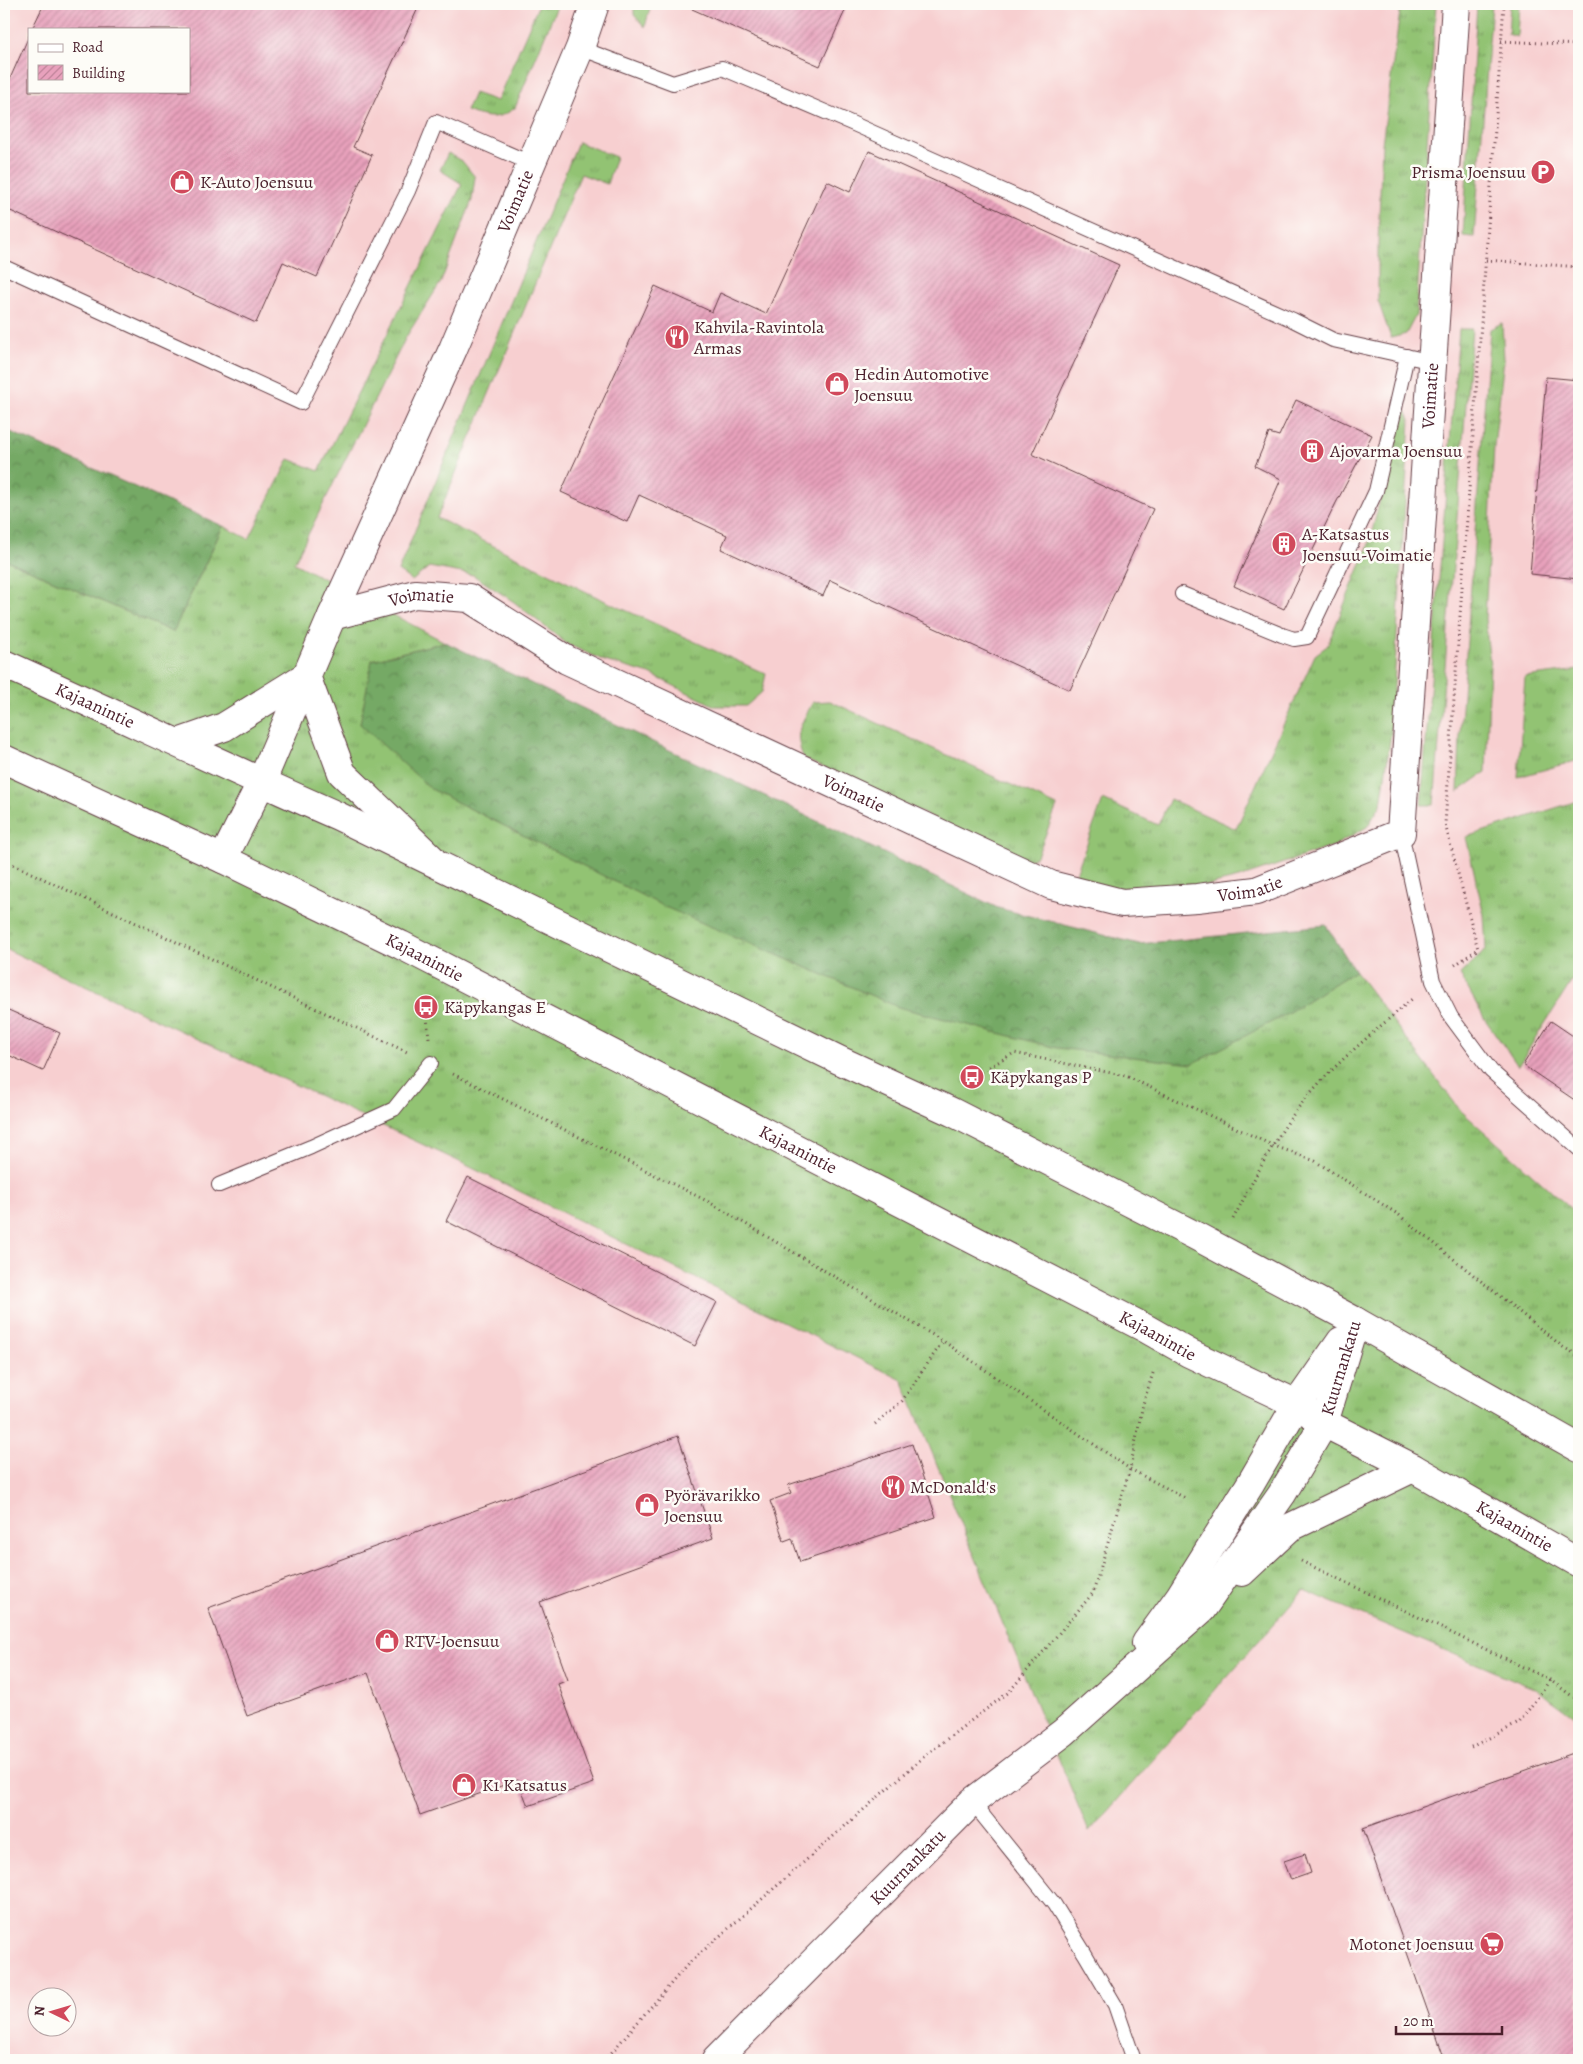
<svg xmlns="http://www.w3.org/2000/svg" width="1583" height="2064" font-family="Alegreya,serif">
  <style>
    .built { fill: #f7cfd0; fill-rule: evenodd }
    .grass { fill: url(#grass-tufts); stroke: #6e714f }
    .forest { fill: url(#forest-crowns); stroke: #606448 }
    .building { fill: url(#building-hatch) }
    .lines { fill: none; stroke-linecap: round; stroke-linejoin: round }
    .service-casing { stroke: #633d44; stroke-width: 16 }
    .minor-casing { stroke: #633d44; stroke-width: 30 }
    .tertiary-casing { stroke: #633d44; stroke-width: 30 }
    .trunk-casing { stroke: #633d44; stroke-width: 30 }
    .path { stroke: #633d44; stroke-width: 3; stroke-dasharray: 1 4; stroke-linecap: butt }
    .service { stroke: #fff; stroke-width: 14 }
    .minor { stroke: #fff; stroke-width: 28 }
    .tertiary { stroke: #fff; stroke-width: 28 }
    .trunk { stroke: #fff; stroke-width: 28 }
    .labels { text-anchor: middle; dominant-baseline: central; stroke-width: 5; stroke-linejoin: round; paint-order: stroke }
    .poi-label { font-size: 18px; fill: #4a1f2b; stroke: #fdfcf7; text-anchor: start }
    .street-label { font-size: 18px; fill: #4a1f2b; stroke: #fdfcf7 }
  </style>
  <defs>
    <pattern id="grass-tufts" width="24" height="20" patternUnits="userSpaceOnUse" patternTransform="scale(1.25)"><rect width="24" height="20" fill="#92c373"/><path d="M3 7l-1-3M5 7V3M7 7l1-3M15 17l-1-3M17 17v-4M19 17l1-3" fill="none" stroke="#799e5f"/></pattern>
    <pattern id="forest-crowns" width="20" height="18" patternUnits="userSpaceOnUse" patternTransform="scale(1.25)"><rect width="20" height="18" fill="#75a965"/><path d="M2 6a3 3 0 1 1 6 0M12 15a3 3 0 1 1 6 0" fill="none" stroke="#628953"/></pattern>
    <pattern id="building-hatch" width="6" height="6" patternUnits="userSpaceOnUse" patternTransform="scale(1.25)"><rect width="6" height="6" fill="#e8a1bc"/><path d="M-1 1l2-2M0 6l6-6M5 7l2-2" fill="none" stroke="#be8399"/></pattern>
  </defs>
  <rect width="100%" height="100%" fill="#fdfcf7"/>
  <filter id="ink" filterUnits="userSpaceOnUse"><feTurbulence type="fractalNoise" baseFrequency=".02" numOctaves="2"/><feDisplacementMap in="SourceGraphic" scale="10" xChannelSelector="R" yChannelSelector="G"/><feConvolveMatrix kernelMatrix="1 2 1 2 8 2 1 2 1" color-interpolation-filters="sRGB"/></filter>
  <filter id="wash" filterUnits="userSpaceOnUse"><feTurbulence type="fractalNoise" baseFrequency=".0096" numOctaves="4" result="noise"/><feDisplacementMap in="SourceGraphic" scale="20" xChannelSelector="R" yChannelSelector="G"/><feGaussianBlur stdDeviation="1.12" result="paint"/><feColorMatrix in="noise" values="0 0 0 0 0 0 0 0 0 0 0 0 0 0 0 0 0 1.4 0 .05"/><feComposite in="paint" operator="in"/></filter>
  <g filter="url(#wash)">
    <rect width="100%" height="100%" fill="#f2e8d0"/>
    <path class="built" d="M4,4H1579V1216L1460,1110L1355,971L1326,925L1139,944L998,908L445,642L249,539L4,431ZM29,29H189V91H29Z
      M4,948L460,1162L903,1380L1089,1832L1304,1590L1538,1690L1579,1720V2060H4ZM38,1996H68V2026H38Z"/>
    <path class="grass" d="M539,4H558L515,108C497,121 486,118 466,111L474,93L497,101Z
      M634,4H651L645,27L634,15Z
      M1401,4H1436L1416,315L1406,334L1391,338L1378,301V243L1382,144Z
      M1477,4H1492L1474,237L1463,236Z
      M1510,4H1519L1517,37L1508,34Z
      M578,142L616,157L607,184L581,174L437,518L601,599L766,674L762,692L746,706H715L650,674L605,661L567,644L514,602L473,575L429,567L412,581L398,571Z
      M448,153L463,162L475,177L472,200L441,282L406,337L294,563L445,642L372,660L1192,1064L1355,971L1460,1110L1579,1216V1720L1538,1690L1304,1590L1089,1832L902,1380L460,1162L4,948V559L173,632L223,526L249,539L289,459L319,471L462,184L440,170Z
      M1502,323L1504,359L1494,446L1485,619L1490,665L1486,772L1458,792L1460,735L1490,329Z
      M1459,329H1472L1434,805H1421Z
      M1404,406L1410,420L1391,734L1381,805L1367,827L1334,846L1239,878L1181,892L1096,888L1075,876L1103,800L1158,825L1170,799L1236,829L1315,655L1327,646L1368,547Z
      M1579,670V760L1518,777L1525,677Z
      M830,701L1057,806L1037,856L1027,861L804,759C793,733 800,726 813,702Z
      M1577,801H1579V970L1518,1066L1484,1018L1460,974L1486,950L1484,915L1466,837Z"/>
    <path class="forest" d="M4,429L223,526L173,632L4,559Z
      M445,642L998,908L1139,944L1326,925L1355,971L1281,1017L1192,1064L1057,1048L898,1007L665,907L431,789L360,724L372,660Z"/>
    <g id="blocks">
      <path class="building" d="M44,4H420L353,147L372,155L317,277L283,262L256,323L4,208V92L29,36V91H189V29H32Z
        M694,4H848L820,66L692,9Z
        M869,151L1119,265L1032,454L1153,509L1070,690L830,580L823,596L721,549L727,535L639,495L627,522L561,492L655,286L712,312L720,293L766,314L827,181L850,192Z
        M1546,377L1579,380V579L1530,574Z
        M1296,400L1372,435L1336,503L1284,609L1234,586L1281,479L1255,466L1269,433L1279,436Z
        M4,1008L60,1033L43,1071L4,1053Z
        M1551,1021L1579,1040V1103L1523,1065Z
        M468,1177L717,1302L695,1346L446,1221Z
        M678,1436L713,1538L540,1602L568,1680L558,1684L594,1783L528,1806L518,1780L420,1815L368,1673L247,1716L208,1608Z
        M912,1444L936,1517L800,1562L792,1538L784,1541L770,1501L791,1493L788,1485Z
        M1579,1751V2060H1445L1363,1828Z
        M1305,1854L1311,1873L1291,1880L1284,1861Z"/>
    </g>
  </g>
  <g filter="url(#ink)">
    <use href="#blocks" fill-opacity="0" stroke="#633d44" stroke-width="1"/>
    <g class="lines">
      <defs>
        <path id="service" d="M580,48L673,83L722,68L856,125L1293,320L1333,340L1433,362
          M4,267L301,403L408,191L436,122L530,163
          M1182,594L1282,635L1294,639L1307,637L1376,491L1407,356
          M1401,833L1433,981L1451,1017L1491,1071L1579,1149
          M219,1185L311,1147L394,1109L431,1063
          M972,1802L1054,1904L1085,1954L1115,2005L1134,2060"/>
        <g id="minor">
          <path id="s1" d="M332,616L415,594L469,598L567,660L1051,885L1122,903L1197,898L1256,891L1401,833L1456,4"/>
          <path d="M306,676L342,773L431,858"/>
          <path id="s2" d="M223,859L261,783L332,616L453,349L580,48L595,4"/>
        </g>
        <g id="tertiary">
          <path d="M1242,1572L1289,1528L1413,1468"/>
          <path d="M1146,1643L1180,1596L1251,1483L1297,1404L1341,1341"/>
          <path id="s3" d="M716,2060L972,1802L1064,1732L1202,1609L1282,1494L1324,1423L1355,1321"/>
        </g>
        <g id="trunk">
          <path id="s4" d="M4,664C116,714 226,767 338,816L839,1060L952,1112L1196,1236L1355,1321L1579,1448"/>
          <path d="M178,743L224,727L306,676"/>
          <path id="s5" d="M4,759L223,859L401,945L1145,1328L1189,1353L1297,1404L1324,1423L1413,1468L1579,1563"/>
        </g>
      </defs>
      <use href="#service" class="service-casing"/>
      <use href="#minor" class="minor-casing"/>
      <use href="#tertiary" class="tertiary-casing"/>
      <use href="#trunk" class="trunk-casing"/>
      <path class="path" d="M1501,41L1579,45
        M1486,260L1579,267
        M4,860L407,1052
        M1455,965L1478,949L1445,824L1504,4
        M426,1007L429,1038
        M453,1074L707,1201L943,1341L1130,1469L1187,1499
        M972,1077L1014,1053L1126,1076L1272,1145L1315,1161L1399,1215L1563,1347L1579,1356
        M1233,1219C1255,1178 1276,1134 1306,1098C1337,1061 1377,1030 1413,998
        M875,1424L902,1401L943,1341
        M1301,1561L1550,1680L1579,1701
        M1471,1747L1519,1723L1550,1680
        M605,2060L688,1964L927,1754L1009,1692L1093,1593L1130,1469L1143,1404L1154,1370"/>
      <use href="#service" class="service"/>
      <use href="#minor" class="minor"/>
      <use href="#tertiary" class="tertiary"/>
      <use href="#trunk" class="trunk"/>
    </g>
  </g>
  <defs>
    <symbol id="parking-disc" viewBox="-11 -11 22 22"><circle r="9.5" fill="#d1495b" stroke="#fdfcf7"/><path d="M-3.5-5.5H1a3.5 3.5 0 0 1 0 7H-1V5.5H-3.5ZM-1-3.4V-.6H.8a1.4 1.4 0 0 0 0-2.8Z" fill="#fff"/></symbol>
    <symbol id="shop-disc" viewBox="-11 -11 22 22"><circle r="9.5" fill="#d1495b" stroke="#fdfcf7"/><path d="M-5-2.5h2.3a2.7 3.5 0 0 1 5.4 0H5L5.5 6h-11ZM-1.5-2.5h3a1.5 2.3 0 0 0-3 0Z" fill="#fff"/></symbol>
    <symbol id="restaurant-disc" viewBox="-11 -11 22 22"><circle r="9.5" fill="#d1495b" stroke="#fdfcf7"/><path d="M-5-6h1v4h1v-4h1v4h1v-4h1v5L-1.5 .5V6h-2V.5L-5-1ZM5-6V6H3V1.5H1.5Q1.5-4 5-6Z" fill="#fff"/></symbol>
    <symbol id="building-disc" viewBox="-11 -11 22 22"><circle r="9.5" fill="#d1495b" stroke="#fdfcf7"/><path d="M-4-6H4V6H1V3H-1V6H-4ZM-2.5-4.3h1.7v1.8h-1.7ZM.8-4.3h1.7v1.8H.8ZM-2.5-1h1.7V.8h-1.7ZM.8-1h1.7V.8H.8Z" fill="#fff"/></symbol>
    <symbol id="bus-disc" viewBox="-11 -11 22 22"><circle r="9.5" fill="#d1495b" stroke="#fdfcf7"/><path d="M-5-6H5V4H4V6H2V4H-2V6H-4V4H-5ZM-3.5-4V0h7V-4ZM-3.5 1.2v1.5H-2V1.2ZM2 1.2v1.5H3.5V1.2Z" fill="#fff"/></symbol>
    <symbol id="supermarket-disc" viewBox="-11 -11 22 22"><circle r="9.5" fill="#d1495b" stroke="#fdfcf7"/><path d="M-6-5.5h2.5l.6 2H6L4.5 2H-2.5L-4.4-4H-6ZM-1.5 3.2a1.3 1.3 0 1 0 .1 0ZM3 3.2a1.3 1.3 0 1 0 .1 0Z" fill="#fff"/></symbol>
  </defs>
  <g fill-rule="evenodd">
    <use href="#parking-disc" x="1529" y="158" width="28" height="28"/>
    <use href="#shop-disc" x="168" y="168" width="28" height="28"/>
    <use href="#restaurant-disc" x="663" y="323" width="28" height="28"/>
    <use href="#shop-disc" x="823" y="370" width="28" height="28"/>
    <use href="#building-disc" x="1298" y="437" width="28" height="28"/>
    <use href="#building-disc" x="1270" y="530" width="28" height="28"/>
    <use href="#bus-disc" x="412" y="993" width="28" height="28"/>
    <use href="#bus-disc" x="958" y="1063" width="28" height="28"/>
    <use href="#restaurant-disc" x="879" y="1473" width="28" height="28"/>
    <use href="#shop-disc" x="633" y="1491" width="28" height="28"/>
    <use href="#shop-disc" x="373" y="1627" width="28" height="28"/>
    <use href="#shop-disc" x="450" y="1771" width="28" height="28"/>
    <use href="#supermarket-disc" x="1478" y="1930" width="28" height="28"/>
  </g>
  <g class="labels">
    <g class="poi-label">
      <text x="1526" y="172" text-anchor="end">Prisma Joensuu</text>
      <text x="200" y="182">K-Auto Joensuu</text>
      <text x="694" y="327">Kahvila-Ravintola<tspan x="694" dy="21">Armas</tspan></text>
      <text x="854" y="374">Hedin Automotive<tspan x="854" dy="21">Joensuu</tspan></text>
      <text x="1330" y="451">Ajovarma Joensuu</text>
      <text x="1302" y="534">A-Katsastus<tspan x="1302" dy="21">Joensuu-Voimatie</tspan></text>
      <text x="444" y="1007">Käpykangas E</text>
      <text x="990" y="1077">Käpykangas P</text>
      <text x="910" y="1487">McDonald's</text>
      <text x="664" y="1495">Pyörävarikko<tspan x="664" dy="21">Joensuu</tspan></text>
      <text x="404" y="1641">RTV-Joensuu</text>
      <text x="482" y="1785">K1 Katsatus</text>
      <text x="1474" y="1944" text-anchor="end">Motonet Joensuu</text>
    </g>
    <g class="street-label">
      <text stroke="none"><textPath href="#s2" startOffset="720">Voimatie</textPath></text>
      <text stroke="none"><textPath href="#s1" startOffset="1592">Voimatie</textPath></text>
      <text stroke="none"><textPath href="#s1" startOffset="92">Voimatie</textPath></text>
      <text stroke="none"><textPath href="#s4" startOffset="100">Kajaanintie</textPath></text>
      <text stroke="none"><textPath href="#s1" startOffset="572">Voimatie</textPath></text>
      <text stroke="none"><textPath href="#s1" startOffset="992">Voimatie</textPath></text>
      <text stroke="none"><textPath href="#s5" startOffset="465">Kajaanintie</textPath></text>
      <text stroke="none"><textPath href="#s5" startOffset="885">Kajaanintie</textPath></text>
      <text stroke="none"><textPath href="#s5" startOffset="1290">Kajaanintie</textPath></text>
      <text stroke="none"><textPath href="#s3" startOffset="944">Kuurnankatu</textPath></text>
      <text stroke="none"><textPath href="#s5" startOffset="1695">Kajaanintie</textPath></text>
      <text stroke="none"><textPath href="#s3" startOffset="272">Kuurnankatu</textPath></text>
    </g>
  </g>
  <rect width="1583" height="2064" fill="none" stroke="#fdfcf7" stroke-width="20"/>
  <rect x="28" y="28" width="162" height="65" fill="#fdfcf7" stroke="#b5a4a5"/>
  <rect x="38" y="44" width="25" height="8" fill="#ffffff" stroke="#b5a4a5"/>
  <text x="72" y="52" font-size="15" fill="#4a1f2b">Road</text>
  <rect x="38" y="65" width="25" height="15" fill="url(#building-hatch)" stroke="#b5a4a5"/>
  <text x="72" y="78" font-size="15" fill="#4a1f2b">Building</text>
  <g transform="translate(52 2012) rotate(275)"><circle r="24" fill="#fdfcf7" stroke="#b5a4a5"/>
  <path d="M0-4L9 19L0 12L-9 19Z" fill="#d1495b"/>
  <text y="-8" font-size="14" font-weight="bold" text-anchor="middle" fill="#4a1f2b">N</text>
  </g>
  <path d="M1396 2026v8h106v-8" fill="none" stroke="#4a1f2b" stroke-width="2.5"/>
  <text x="1403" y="2026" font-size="15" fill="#4a1f2b" stroke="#fdfcf7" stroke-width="4" paint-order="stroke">20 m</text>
</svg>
